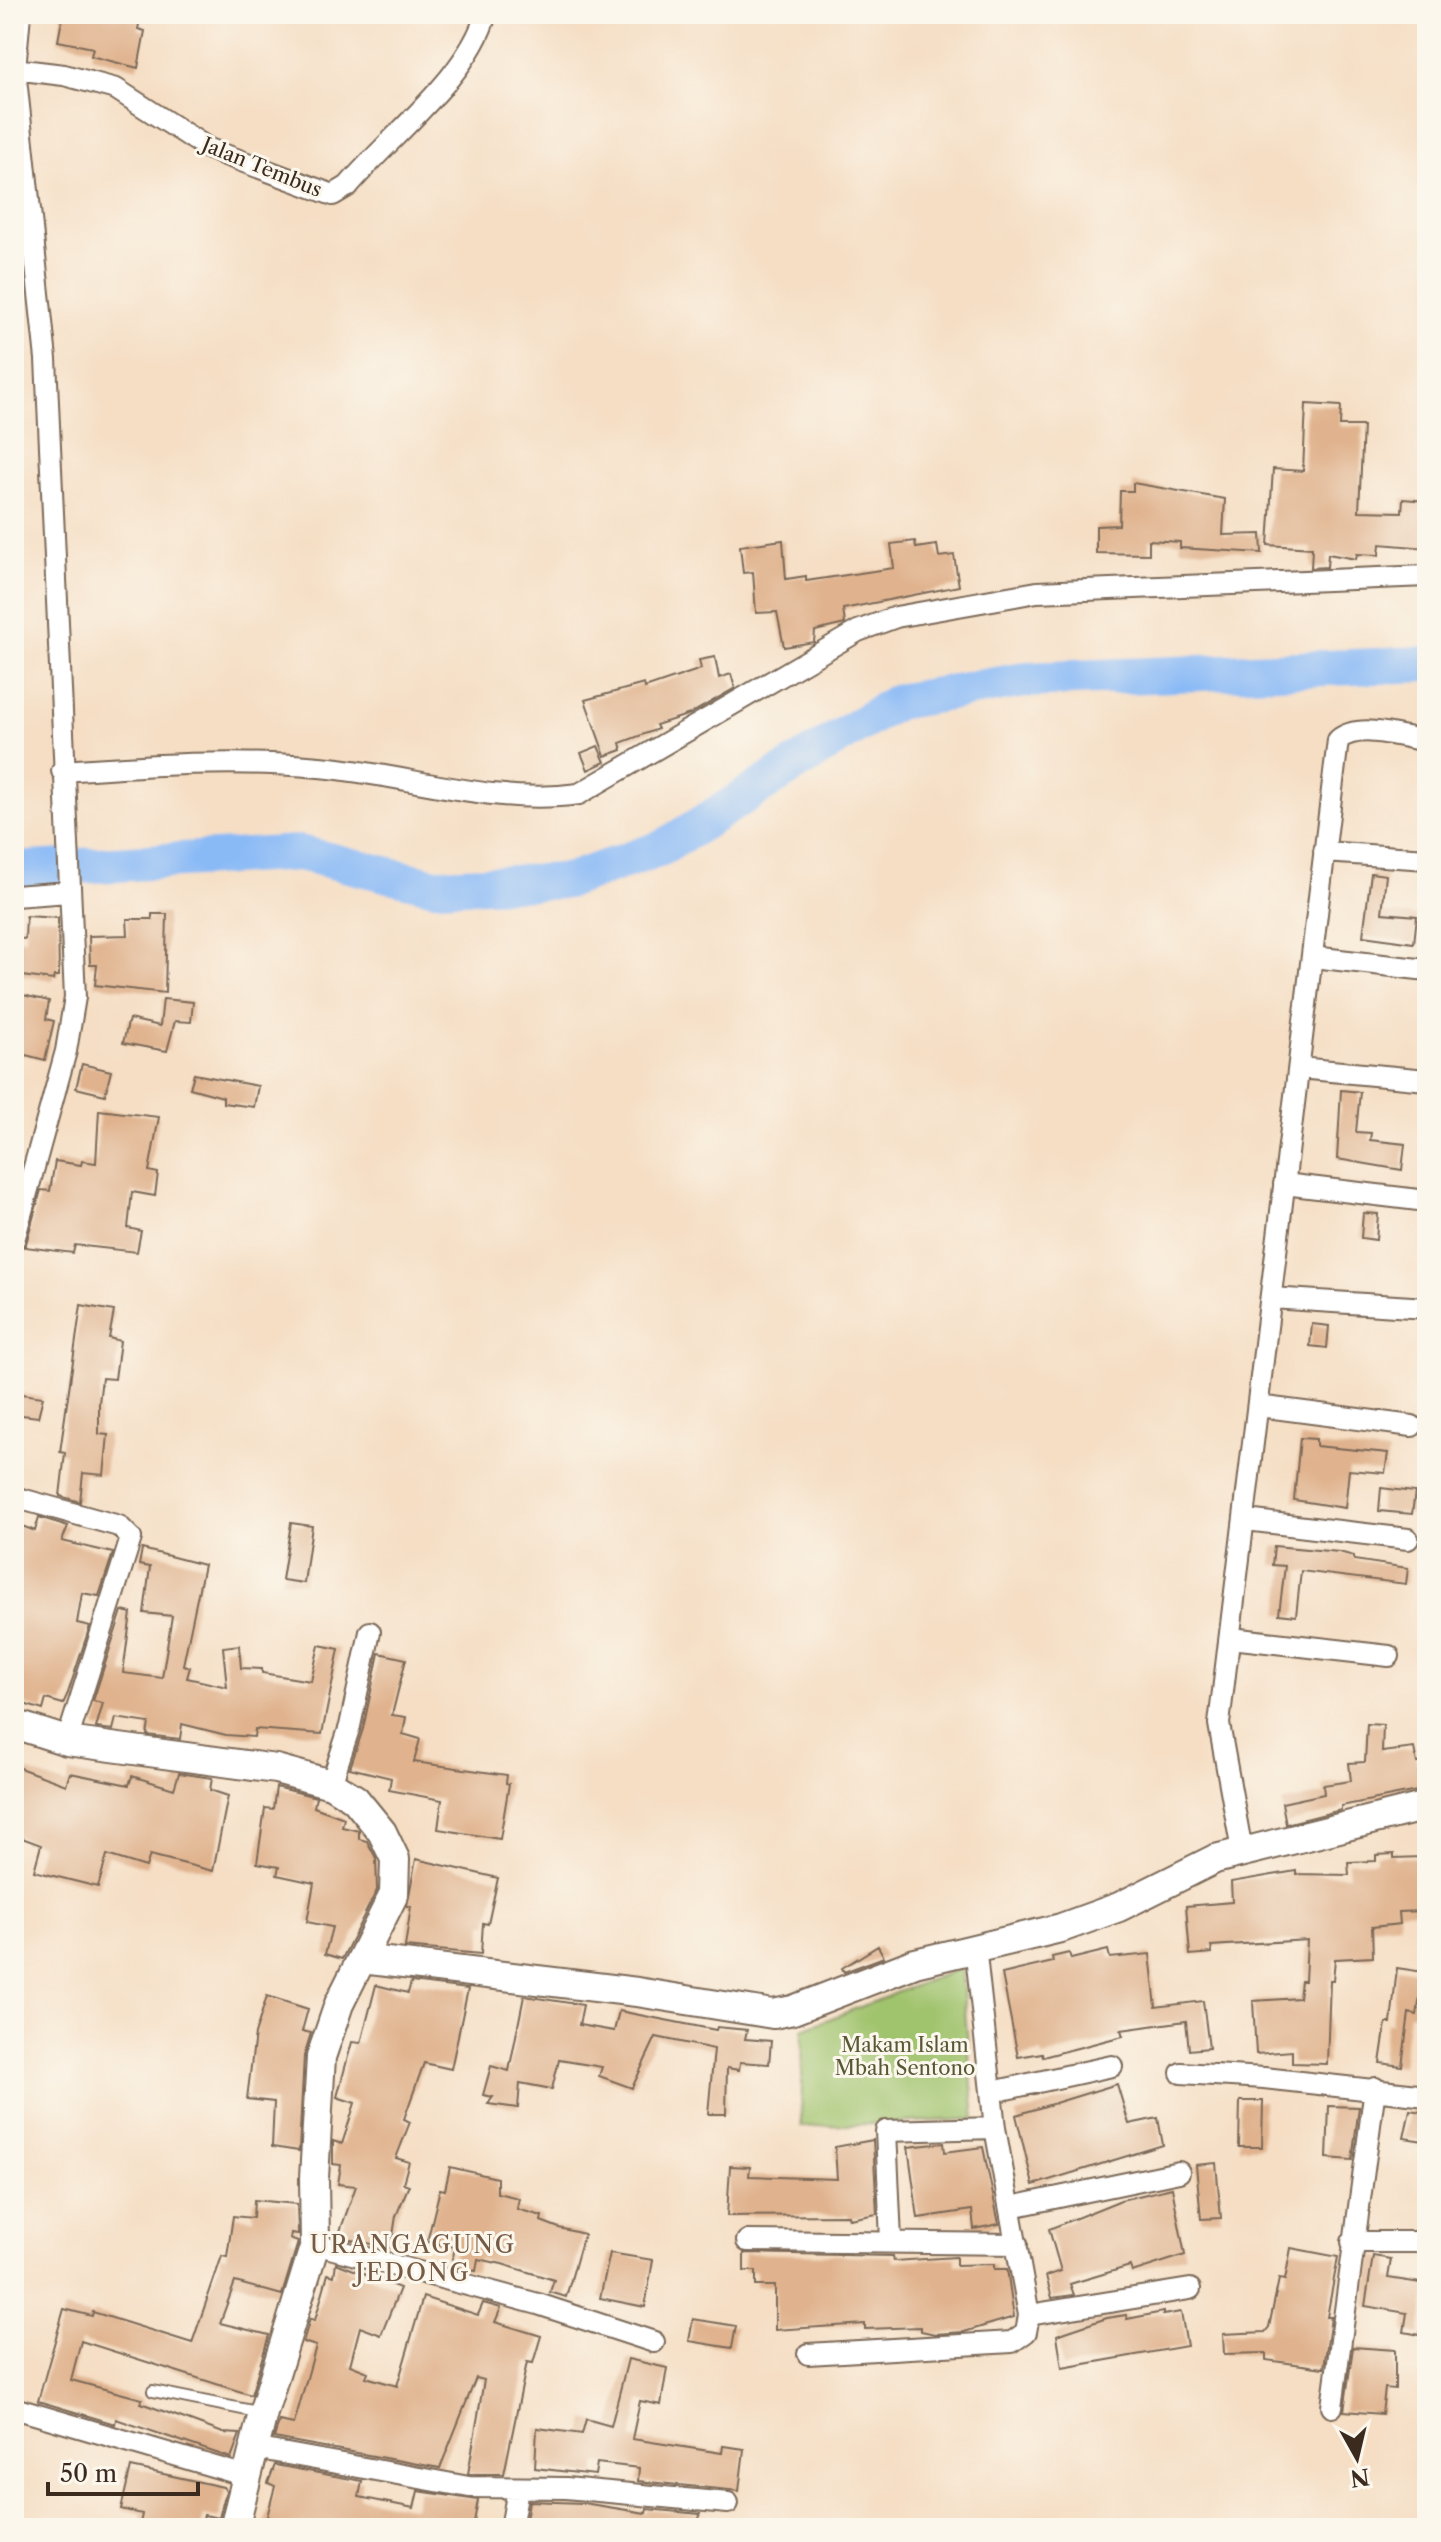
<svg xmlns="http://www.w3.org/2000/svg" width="1441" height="2542" font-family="'Libre Caslon Text',serif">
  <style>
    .green { fill: #a0c36d; stroke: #6e7646; stroke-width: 2 }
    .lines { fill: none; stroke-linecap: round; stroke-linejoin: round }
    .river { stroke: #8abaf6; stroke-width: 36 }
    .building { fill: #e0b38e }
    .lane-casing { stroke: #7c6958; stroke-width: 14 }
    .street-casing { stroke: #7c6958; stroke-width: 24 }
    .secondary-casing { stroke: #7c6958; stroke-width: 32 }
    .lane { stroke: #fff; stroke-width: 10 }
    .street { stroke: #fff; stroke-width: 20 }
    .secondary { stroke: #fff; stroke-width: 28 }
    .labels { text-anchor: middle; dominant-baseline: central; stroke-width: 6; stroke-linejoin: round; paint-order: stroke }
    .street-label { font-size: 20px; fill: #3b2a1e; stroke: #fbf7ec }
    .park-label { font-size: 20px; fill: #595836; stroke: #fbf7ec }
    .quarter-label { font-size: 24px; letter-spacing: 2px; fill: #755a45; stroke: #fbf7ec }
  </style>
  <rect width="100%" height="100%" fill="#fbf7ec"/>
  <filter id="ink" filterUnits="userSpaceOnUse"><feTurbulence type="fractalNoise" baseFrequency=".0125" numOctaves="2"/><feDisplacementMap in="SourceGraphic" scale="16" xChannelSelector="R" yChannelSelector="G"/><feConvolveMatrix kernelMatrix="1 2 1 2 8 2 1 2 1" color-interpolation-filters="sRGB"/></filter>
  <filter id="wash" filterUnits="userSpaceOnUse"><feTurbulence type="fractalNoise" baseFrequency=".006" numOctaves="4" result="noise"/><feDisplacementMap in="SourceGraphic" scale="32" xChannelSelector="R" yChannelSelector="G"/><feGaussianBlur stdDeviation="1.8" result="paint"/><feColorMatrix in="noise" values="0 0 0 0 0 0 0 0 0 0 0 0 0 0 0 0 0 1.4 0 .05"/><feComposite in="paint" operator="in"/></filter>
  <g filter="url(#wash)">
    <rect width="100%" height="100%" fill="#f5dec4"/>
    <path class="green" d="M961,1968L975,2119L801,2127L803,2029Z"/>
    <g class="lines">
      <path class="river" d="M14,870L299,853L435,886L567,881L662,848L896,702L1025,680L1427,664"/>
    </g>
    <g id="blocks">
      <path class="building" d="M63,14H141L138,29L145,31L138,68L91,56L93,48L58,41Z
        M1306,404L1341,406L1340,426H1363L1359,511L1402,512L1403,499L1427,501V548L1380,544L1379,555L1357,554L1356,559L1328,554L1327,567L1311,568L1312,548L1268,545L1273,469L1303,471Z
        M1133,483L1225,499L1223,535L1261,534L1262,553L1180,548V542L1149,540V554L1096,553V526L1119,525L1120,491H1133Z
        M783,540L786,579L806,576V581L894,568L891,544L915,541L916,548L937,545L939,557L954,555L959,586L843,609L845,624L815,631L814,642L784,647L777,612L756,613L753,572L743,573L740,546Z
        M715,657L719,678L731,674L735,688L690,714L656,725L658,729L620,743L622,750L605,756L585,700L644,684L645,688L701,669L699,660Z
        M598,746L605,762L588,770L581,753Z
        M1371,873L1386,875L1382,913L1417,916L1414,943L1363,936Z
        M152,914H167L165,993L95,985L97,965H90L89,936L128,935L127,919H152Z
        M26,916L58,918L59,976H54L53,980L14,975V938L25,939Z
        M14,993L49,1001L46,1019L54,1021L45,1060L14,1052Z
        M163,999L193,1002L191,1022L175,1021L167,1051L123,1043L129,1019L160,1026Z
        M82,1064L111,1071L105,1095L76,1088Z
        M194,1074L258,1086L254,1107L223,1103V1097L190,1088Z
        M1341,1090L1360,1092L1356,1132L1371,1133L1370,1140L1405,1144L1402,1170L1337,1159Z
        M99,1110L159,1117L149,1171L158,1173L155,1196L132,1192L128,1228L141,1231L137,1252L75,1245L73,1253L25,1247L41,1190L50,1191L55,1161L81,1165L82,1161L96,1163Z
        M1363,1213L1378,1214L1376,1240L1361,1238Z
        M81,1305L114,1311L109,1338L120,1341L115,1379L102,1378L99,1403V1434L108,1435L104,1475L83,1473L80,1502L60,1496L65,1453L60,1452Z
        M1312,1324L1329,1326L1327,1348L1310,1346Z
        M14,1393L43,1397L38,1417L14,1414Z
        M1300,1438L1316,1439V1446L1388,1453L1385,1473L1349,1470L1345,1508L1294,1500Z
        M1381,1488L1415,1492L1412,1514L1379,1511Z
        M39,1517L68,1526L62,1541L113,1553L99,1596L82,1593L77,1623L90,1626L68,1693L63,1704L46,1699L43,1710L14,1701V1523L35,1531Z
        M291,1523L312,1526L304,1583L282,1580Z
        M1274,1546L1339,1552L1354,1556V1560L1408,1568L1406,1584L1301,1571L1296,1616L1279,1614L1285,1566L1272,1565Z
        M142,1549L204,1565L183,1665L190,1667L187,1678L227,1687L223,1647L239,1645L241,1668L262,1669V1673L311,1681L319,1645L339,1649L322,1734L255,1729L254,1737L226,1735L182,1724L180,1739L147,1735L149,1723L116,1718L113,1730L96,1728L103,1703L93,1701L122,1611L131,1613L123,1673L162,1678L172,1616L144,1613L150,1567L139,1565Z
        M379,1653L406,1659L392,1715L406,1717L403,1734L420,1739L414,1762L507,1775L506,1783L509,1784L500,1839L438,1829L442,1800L389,1790L391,1778L350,1768L363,1729Z
        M1367,1724L1383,1725L1382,1752L1414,1748L1417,1763L1427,1761V1789L1341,1806V1810L1286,1824L1282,1803L1324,1794L1323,1785L1351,1781L1349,1763L1365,1762Z
        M14,1766L66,1785L70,1773L129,1785L132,1776L174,1789L179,1773L212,1778L210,1790L228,1796L213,1871L150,1855L146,1867L107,1855L98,1887L34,1871L41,1845L14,1835Z
        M276,1787L316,1797L314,1807L344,1818L342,1827L359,1831V1839L367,1841L376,1858L377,1890L342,1959L325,1954L332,1927L307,1922L314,1883L277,1875L279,1867L257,1863L265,1808L273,1809Z
        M1394,1854V1858L1422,1857L1423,1911L1399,1912L1400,1924L1372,1927L1373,1957L1335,1959L1333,1980H1330L1327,2064L1292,2063V2051L1256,2054L1253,2001L1299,1998L1301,1981H1305L1307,1940L1211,1946L1212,1953L1190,1955L1186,1906L1232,1902L1231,1882L1296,1871V1874L1349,1875L1348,1862L1376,1861V1855Z
        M416,1859L498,1878L488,1924L483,1923L481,1954L405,1947L411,1906H407Z
        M878,1946L884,1957L844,1972L842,1968Z
        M1108,1950L1110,1958L1150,1954L1156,2007L1203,2001L1209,2048L1189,2050L1186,2021L1121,2030L1123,2036L1043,2057L1042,2053L1018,2057L1002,1974L1053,1962L1052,1957L1069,1953L1071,1959Z
        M1397,1968L1424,1972L1417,2015L1409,2013L1402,2066L1380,2063L1386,2023H1391Z
        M411,1982L468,1989L451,2069L424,2063L404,2119L410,2122L396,2158L409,2162L403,2183L409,2185L396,2216L391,2248L338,2237L356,2186L338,2184L341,2165L333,2164V2141L342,2144L355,2103L337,2097L352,2042L361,2043L376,1985L408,1993Z
        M267,1996L308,2009L302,2031L311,2033L304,2056L299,2151L272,2147L274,2102L247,2099L255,2034Z
        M524,1996L583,2005L579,2025L614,2031L619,2011L716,2030L717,2027L747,2030L745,2039L771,2041L769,2064L740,2062L739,2070L727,2068L726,2114H708L714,2049L656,2037L632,2088L599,2076L602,2067L559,2060L552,2089L520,2083L518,2108L488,2104L493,2097L483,2095L491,2066L509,2071Z
        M1117,2084L1129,2124L1158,2118L1163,2145L1033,2185L1016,2115Z
        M1240,2101H1263L1262,2147H1239Z
        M1329,2106L1359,2107L1352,2160L1327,2158Z
        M1410,2110L1427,2113L1424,2141L1404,2138Z
        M873,2140L877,2214L849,2219L848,2215L727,2216L730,2166L750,2167L749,2176L837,2179L835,2147Z
        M944,2143L945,2152L983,2147L999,2224L974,2229L972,2210L918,2218L908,2147Z
        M1216,2163L1221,2218L1201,2219L1196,2165Z
        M450,2167L497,2178V2193L519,2198L517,2209L542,2216L541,2221L559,2228L584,2234L566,2297L550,2292L554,2280L502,2264L478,2259L476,2271L451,2267L455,2247L427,2242L440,2189L445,2190Z
        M1172,2188L1185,2255L1132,2272L1130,2266L1070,2284L1074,2295L1052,2298L1046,2276L1061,2271L1049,2229L1121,2200Z
        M254,2200L297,2204L298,2234L291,2233L290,2239L298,2242L282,2295L235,2282L220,2323L269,2335L251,2395L81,2341L71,2380L142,2399L141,2403L223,2433L240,2434L231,2458L116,2419L115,2424L38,2401L64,2309L92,2316L93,2312L192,2343L222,2256L227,2257L233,2216L253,2218Z
        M1291,2248L1338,2257L1327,2317H1331L1324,2368L1266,2360V2353L1224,2354L1223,2334L1265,2332L1269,2327L1279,2279L1285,2280Z
        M610,2253L653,2260L645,2307L600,2298Z
        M744,2253L893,2256L894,2261L956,2257V2265L994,2264V2269H1007L1014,2317L964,2332L935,2334L921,2331V2327L865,2329V2324L775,2330V2286H756V2271H744Z
        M1373,2256L1391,2259L1388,2278L1427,2284L1420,2335L1404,2332L1407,2313L1365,2306Z
        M336,2263L400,2288L381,2335L360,2327L350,2365L368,2372L366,2377L397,2386L423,2297L478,2315L483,2303L501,2308L495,2322L541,2336L533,2363L527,2362L504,2474H468L484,2380L476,2378L440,2468L274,2438L279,2421L294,2424L316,2346L303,2342L310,2319L315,2320L328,2274L334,2276Z
        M1163,2312V2315L1181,2312L1187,2346L1062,2368L1057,2335L1107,2318L1126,2315L1127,2319Z
        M693,2319L736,2326L732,2348L689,2341Z
        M1353,2347L1395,2350V2389L1385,2388L1382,2414L1344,2411Z
        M628,2359L667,2368L661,2405L640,2401L632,2439L722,2453L723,2446L744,2449L739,2491L638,2481L639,2468L597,2463L595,2475L535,2468L537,2428L582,2434L586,2419L611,2426Z
        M275,2465L362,2481L359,2497L414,2508L418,2491L478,2500L473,2528H264L275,2486L268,2483Z
        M131,2467L223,2487L226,2491L219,2518L204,2515L201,2528H159L140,2524L142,2514L121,2509Z
        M529,2501L583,2503L646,2513L647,2509L700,2514L698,2528L666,2524V2528H574L526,2520Z"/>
    </g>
  </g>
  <g filter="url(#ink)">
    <use href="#blocks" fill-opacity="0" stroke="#7c6958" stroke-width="2"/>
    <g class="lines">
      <defs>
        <path id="lane" d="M153,2391L262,2413"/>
        <path id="street" d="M14,69L64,75L116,89L209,149L333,195L348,186C392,134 468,77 486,14
          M62,771C148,765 233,759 319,767C406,774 490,806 579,794L858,631L896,617L1037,592L1427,576
          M1324,852L1427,859
          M14,896L69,892
          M1313,957L1427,970
          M1299,1068L1427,1080
          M1284,1184L1427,1201
          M14,1240L66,1051L75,997L46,359L15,69L20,14
          M1271,1298L1427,1308
          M1258,1406L1412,1426
          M14,1497L119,1526L131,1538L67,1741
          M1246,1520L1408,1539
          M1231,1638L1389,1656
          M331,1784L350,1726L370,1632
          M1242,1851L1219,1724L1338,740C1359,722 1401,737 1427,741
          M1181,2073L1264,2078L1427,2096
          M992,2092L1112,2066
          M1011,2207L1179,2172
          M891,2240L886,2131L995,2128
          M747,2241L1017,2244
          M1352,2242H1427
          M315,2244L538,2304L654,2342
          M1029,2315L1190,2289
          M808,2354L1012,2342L1026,2332L1029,2315L995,2128L975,1946
          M1332,2407L1375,2088
          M14,2408L246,2476
          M254,2448L469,2487L566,2488L728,2503
          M511,2528L518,2489"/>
        <path id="secondary" d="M14,1724L67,1741L276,1769L331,1784L355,1799L382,1832L395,1859L394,1894L339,2004L321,2057L314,2178L315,2244L263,2413L234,2528
          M362,1959L637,1992L773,2014L793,2010L915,1963L1061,1928L1119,1907L1215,1859L1427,1806"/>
      </defs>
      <use href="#lane" class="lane-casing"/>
      <use href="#street" class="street-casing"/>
      <use href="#secondary" class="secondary-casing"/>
      <use href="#lane" class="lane"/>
      <use href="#street" class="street"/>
      <use href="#secondary" class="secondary"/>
    </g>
  </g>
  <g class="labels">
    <g class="street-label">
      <text transform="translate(262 167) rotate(22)">Jalan Tembus</text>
    </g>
    <g class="park-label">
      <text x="905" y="2045">Makam Islam<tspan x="905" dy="23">Mbah Sentono</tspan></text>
    </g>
    <g class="quarter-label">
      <text x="413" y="2244">URANGAGUNG<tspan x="413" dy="28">JEDONG</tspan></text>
    </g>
  </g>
  <rect width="1441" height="2542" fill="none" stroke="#fbf7ec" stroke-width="48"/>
  <g transform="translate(1357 2458) rotate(172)" stroke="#fbf7ec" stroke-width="6" paint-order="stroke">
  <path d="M0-6L14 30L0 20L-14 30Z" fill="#3b2a1e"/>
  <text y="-12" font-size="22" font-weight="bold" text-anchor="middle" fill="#3b2a1e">N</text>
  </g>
  <path d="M48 2482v12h150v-12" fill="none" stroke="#3b2a1e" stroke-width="4"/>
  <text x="60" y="2482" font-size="24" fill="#3b2a1e" stroke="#fbf7ec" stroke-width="6" paint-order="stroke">50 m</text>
</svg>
